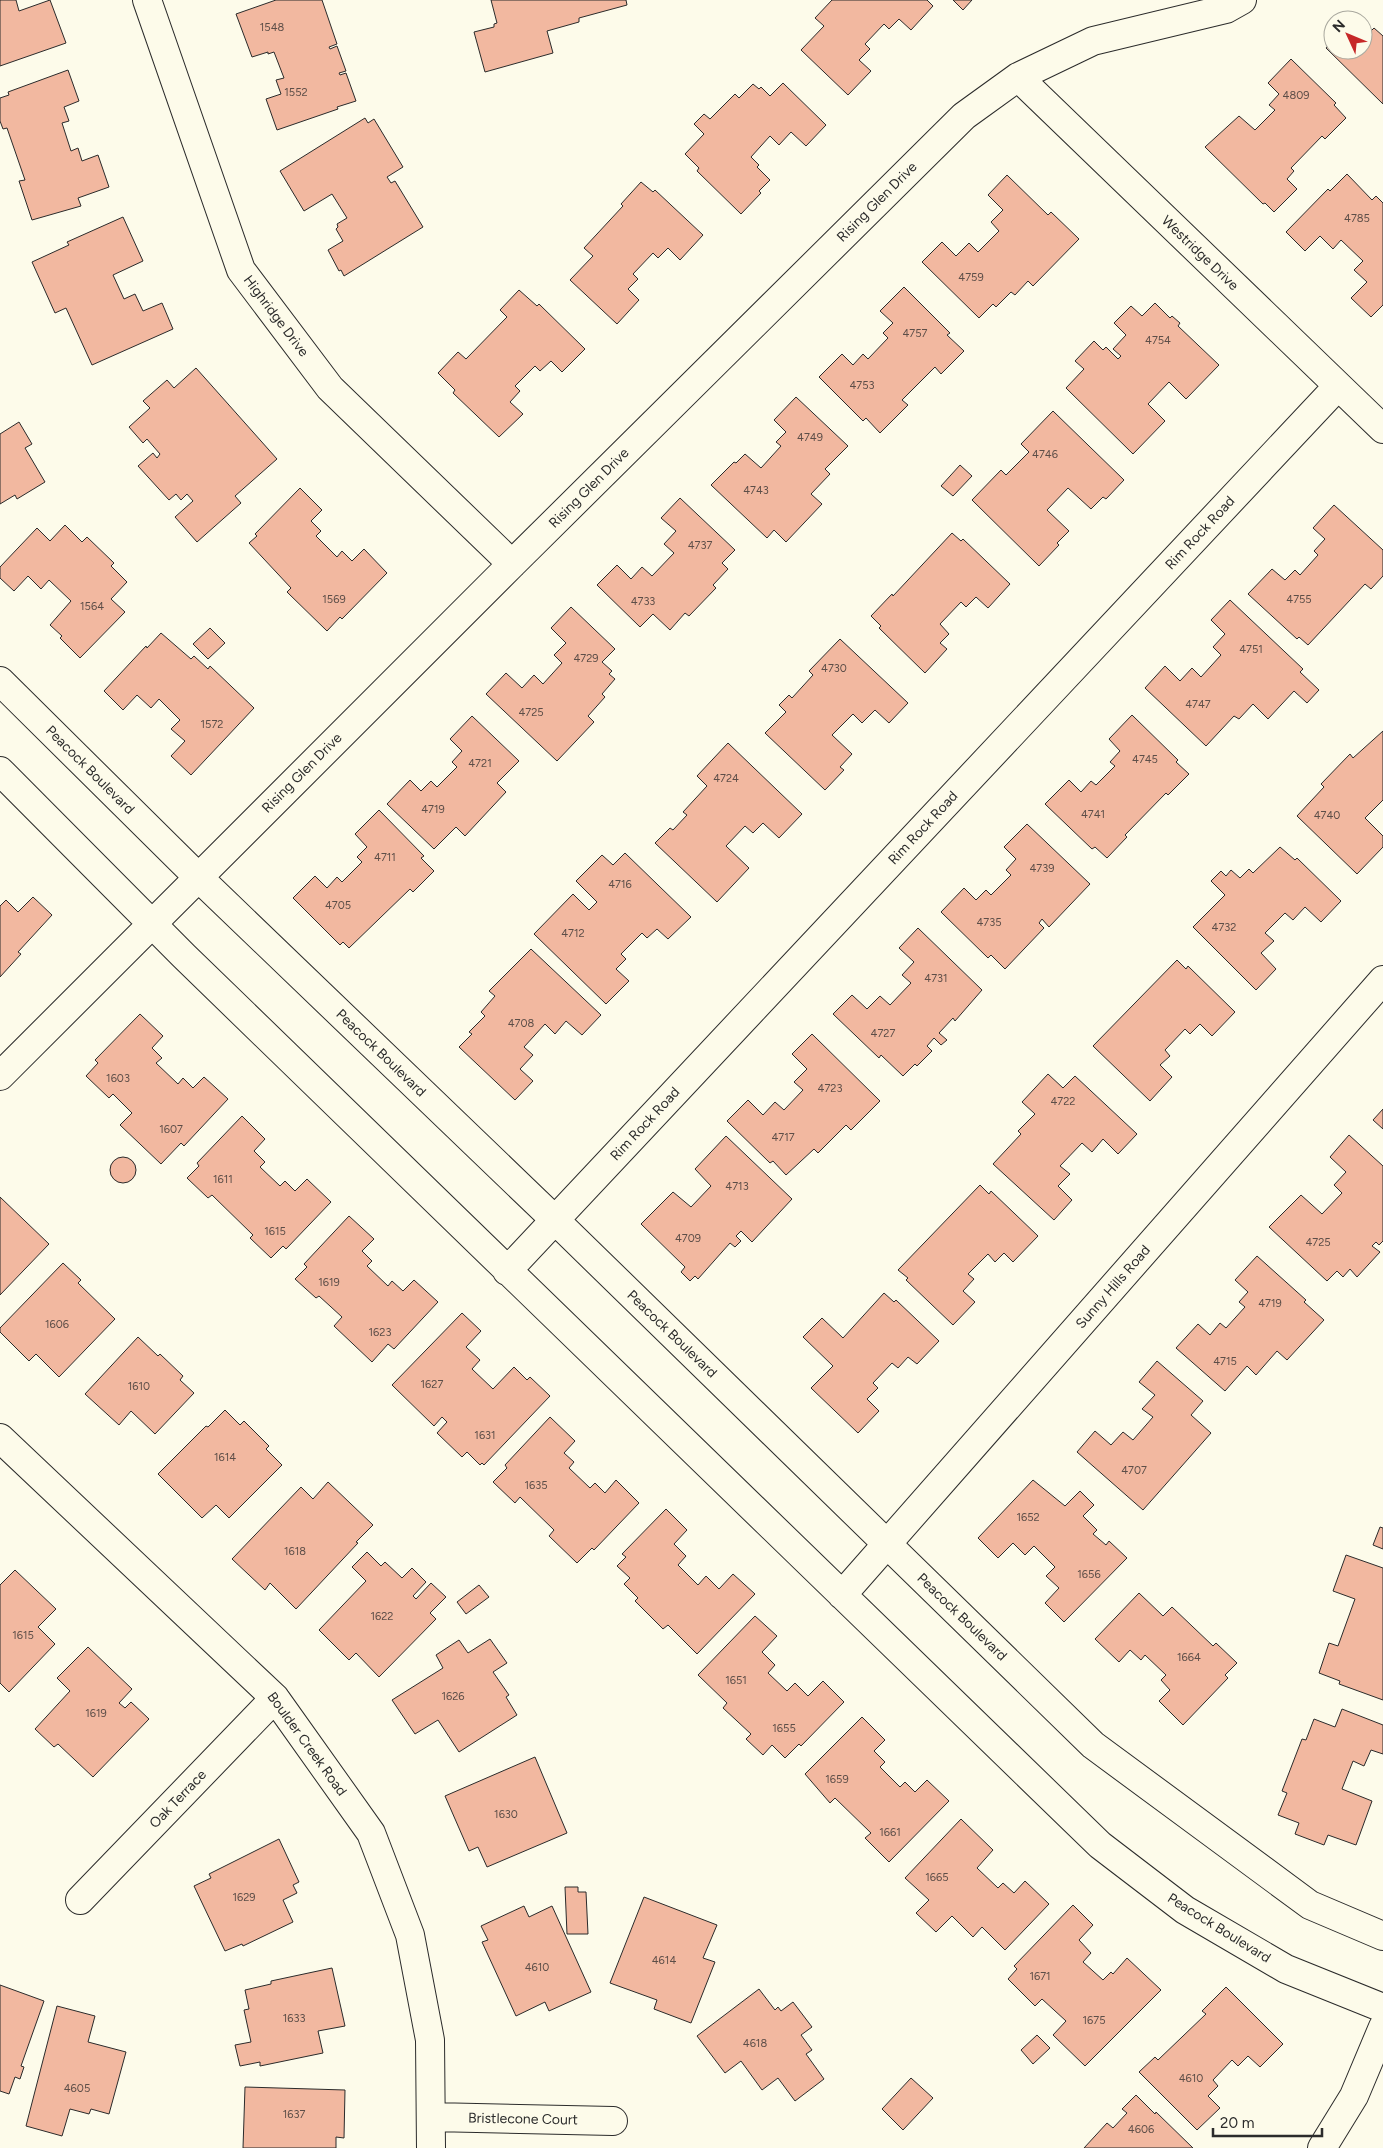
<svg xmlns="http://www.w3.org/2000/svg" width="1383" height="2148" font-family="Figtree,sans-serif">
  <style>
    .building { fill: #f2b8a0; stroke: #2b2b2b }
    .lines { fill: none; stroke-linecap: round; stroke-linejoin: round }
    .minor-casing { stroke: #2b2b2b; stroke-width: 30 }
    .minor { stroke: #fdfbea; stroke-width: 28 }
    .labels { text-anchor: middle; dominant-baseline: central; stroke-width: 4; stroke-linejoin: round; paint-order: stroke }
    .number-label { font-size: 11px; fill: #5d4e48 }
    .street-label { font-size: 14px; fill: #2b2b2b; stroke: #fdfbea }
  </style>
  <rect width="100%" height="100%" fill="#fdfbea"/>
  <path class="building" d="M0,0H16L19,11L50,0L66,43L0,66Z
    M276,0H322L337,44L329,47L330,49L337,46L346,71L339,73L340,75L346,73L356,101L337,107L338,109L277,130L266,99L281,94L276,80L284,78L274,52L268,54V52L252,57L236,14Z
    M491,0H626L627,5L579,18V22L547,31L553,53L485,72L474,32L494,27V24L497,23Z
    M832,0H927L933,6L911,30L899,19L889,29L884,24L865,44L870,49L859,60L871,71L848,95L801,50L824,26L815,18Z
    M953,0H972L963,10Z
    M1374,28L1383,36V104L1326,48L1333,40V50H1363V39Z
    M1291,59L1336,103L1334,105L1346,118L1325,139L1322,136L1291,168L1294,171L1287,179L1297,189L1274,212L1265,203L1263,204L1205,147L1239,116L1255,130L1275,110L1269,105L1279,94L1268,83Z
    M68,70L79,101L64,107L69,121L62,123L71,151L78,148L82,161L98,155L109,187L78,198L81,206L32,220L19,181L25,180L7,128L3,129L0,121V98L9,95L8,92Z
    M783,83L826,125L806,146L791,132L779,145L770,136L751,157L759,165L757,167L770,180L759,191L761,193L741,214L697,171L699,168L685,154L704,134L694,124L704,114L710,119L735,94L739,98L753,84L759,89L761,87L770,96Z
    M365,118L368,123L374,119L403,167L387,177L391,183L395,181L423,227L344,276L341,270L339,271L328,250L343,241L336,229L338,227L337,224L347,218L332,194L304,211L280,171Z
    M1347,174L1372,200L1376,196L1383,203V305L1371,317L1351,298L1367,282L1354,270L1363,261L1341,240L1333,249L1320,236L1305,251L1286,232L1328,189L1330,191Z
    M1007,175L1048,215L1051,212L1079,239L1033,286L1028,281L1015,295L1011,292L996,307L993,304L979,318L922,262L942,242L956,256L969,243L978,252L999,231L991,222L1003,210L988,195Z
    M641,182L653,192L655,190L703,235L680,260L668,248L658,258L653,253L633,274L638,279L628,289L639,300L617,324L570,280L593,256L584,248L623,206L621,204Z
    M123,217L143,261L113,275L124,299L135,294L143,311L162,303L173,329L92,365L66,308L55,313L32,262L69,245L67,242Z
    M904,287L950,333L947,335L964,351L941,374L935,367L902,400L908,405L880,433L866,418L863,421L819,377L842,354L853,365L863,354L868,359L888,338L883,333L893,323L880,311Z
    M519,290L537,306L539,304L585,349L562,372L551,361L540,371L535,366L515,386L520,391L510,402L523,414L499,437L453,393L455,390L438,373L458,352L466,359L507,317L500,310Z
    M1155,303L1170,318L1172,316L1180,323L1178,326L1219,365L1186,399L1169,382L1148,404L1165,421L1133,454L1066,388L1084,369L1075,361L1094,341L1103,350L1106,347L1118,359L1121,356L1113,349L1126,335L1114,323L1131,306L1142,316Z
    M196,368L277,459L235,496L241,503L197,542L175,517L193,501L187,494L181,500L176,494L169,500L138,466L153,453L157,458L160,454L147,439L143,443L129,427L150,408L143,401L167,380L174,388Z
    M796,397L848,446L825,469L830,474L811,494L822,504L786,542L774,530L767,538L711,485L734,462L736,463L745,454L761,468L781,446L776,442L786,432L774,420Z
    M1053,411L1124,480L1106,499L1103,497L1091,509L1068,488L1047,510L1069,531L1057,543L1059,545L1039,566L972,500L1001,470L1006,475L1029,452L1021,444Z
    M19,422L32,444L25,448L45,482L17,499L15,495L0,504V434Z
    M960,465L972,476L953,496L941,486Z
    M300,488L322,510L311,521L321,531L316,536L337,557L342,551L352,561L364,549L387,573L342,619L340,617L327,631L287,592L291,588L249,543L257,536L255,534Z
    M680,498L735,550L722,563L728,569L713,585L716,588L689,616L685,613L670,630L653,614L640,627L597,585L617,565L631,579L642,567L652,576L674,553L664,544L676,531L661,518Z
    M1334,505L1383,550V576L1371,589L1365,584L1308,645L1299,637L1297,639L1248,594L1272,569L1285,580L1295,570L1300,575L1318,555L1314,551L1325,539L1313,528Z
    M65,525L82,542L87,537L114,563L111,566L127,582L111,599L125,612L80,658L60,638L62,636L50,625L71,601L49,580L41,589L28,576L14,591L0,578V567L37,528L50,541Z
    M952,533L961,541L963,539L1010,584L988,608L976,597L966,607L961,602L940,624L949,634L940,643L947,649L925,673L879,628L881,626L871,616L892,594L893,596Z
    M1230,600L1303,669L1300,672L1319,690L1307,703L1294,691L1268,719L1253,704L1239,719L1234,716L1206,746L1145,688L1165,666L1180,681L1192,668L1201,677L1221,655L1213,647L1225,634L1211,620Z
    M571,607L615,649L602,662L612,671L609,674L615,679L602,694L605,697L588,716L594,722L557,761L486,694L506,673L522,688L534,675L543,684L562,663L554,655L566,643L551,628Z
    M210,628L225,643L208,659L193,644Z
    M161,633L191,659L194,656L208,669L210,666L254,708L191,775L171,756L185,741L171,729L180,720L159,699L151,708L137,695L123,710L104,691L146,646L147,648Z
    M840,639L908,703L889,723L875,710L862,723L853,714L832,735L852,754L840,767L844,770L825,790L765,733L786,712L779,705L789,695L792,698L813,675L809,671Z
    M1132,715L1178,760L1176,762L1189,774L1168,795L1166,793L1125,835L1127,837L1107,858L1095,847L1092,849L1045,804L1069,780L1081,792L1091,781L1096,785L1115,766L1110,762L1120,751L1109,739Z
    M472,716L519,761L497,783L506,792L465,836L456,827L434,849L387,804L410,780L421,791L431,781L437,787L457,767L452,762L462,751L450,739Z
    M1383,731V800L1365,818L1383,836V847L1357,874L1297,816L1324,787L1321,784L1350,754L1353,758Z
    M728,743L802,814L779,838L763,823L753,833L745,826L726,846L749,868L717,902L655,843L670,828L673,830L687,815L683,812L707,786L697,776Z
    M379,810L424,856L421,858L434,871L413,892L410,889L349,948L343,942L340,945L293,898L315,876L327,888L337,877L342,882L362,862L357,857L367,847L355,834Z
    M1027,824L1090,884L1049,927L1042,919L1039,923L1044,928L1005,969L991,955L988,958L941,912L964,888L976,900L986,890L991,895L1011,875L1006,870L1016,859L1004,847Z
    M1280,847L1295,860L1297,858L1341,901L1321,922L1305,907L1293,920L1285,913L1265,933L1274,941L1261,953L1276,969L1256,990L1193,927L1225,895L1211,881L1221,871L1226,876L1231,870L1240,878L1249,869L1253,873Z
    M625,853L691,917L668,939L657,929L647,938L642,933L621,954L626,959L616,969L629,981L606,1004L534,934L573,894L589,910L597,902L576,881L602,855L613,865Z
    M33,897L52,915L18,952L21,954L0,977V906L6,900L18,912Z
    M918,928L982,990L955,1021L953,1018L939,1033L947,1040L941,1045L934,1038L927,1046L932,1051L917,1066L915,1064L903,1076L881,1055L879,1058L833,1014L852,995L867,1009L880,996L890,1005L911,983L902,975L914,962L899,948Z
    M531,949L601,1015L582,1035L566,1021L555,1034L545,1024L524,1047L533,1055L520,1069L533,1081L515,1100L459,1047L472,1034L469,1032L485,1016L481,1012L495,996L489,991Z
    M1177,960L1186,969L1188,966L1235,1012L1212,1036L1200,1024L1190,1034L1185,1029L1165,1050L1170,1056L1160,1065L1172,1077L1150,1101L1093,1046Z
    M140,1014L163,1036L152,1048L162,1058L156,1063L178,1084L183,1078L193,1088L204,1077L228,1099L184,1146L181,1143L161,1164L120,1125L132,1113L113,1094L109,1098L86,1076L98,1063L95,1060Z
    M812,1034L880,1101L851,1130L846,1125L818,1153L814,1149L786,1175L773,1161L770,1163L727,1121L748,1100L763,1115L775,1102L784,1110L803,1090L794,1082L807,1069L792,1054Z
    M1048,1074L1063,1088L1075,1076L1137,1134L1118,1154L1103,1139L1092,1152L1082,1143L1060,1166L1070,1174L1058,1186L1072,1200L1054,1220L993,1164L1021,1134L1018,1131L1035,1114L1022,1102Z
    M1383,1109V1129L1373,1120Z
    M242,1116L265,1139L254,1151L265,1162L260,1167L280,1186L285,1181L295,1191L307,1179L331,1202L286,1249L283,1246L271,1258L250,1238L253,1235L212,1195L208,1198L187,1178L199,1166L197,1163Z
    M1349,1135L1383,1166V1241L1379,1245L1376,1242L1372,1246L1380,1252L1357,1277L1350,1269L1343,1277L1337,1271L1327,1281L1269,1227L1301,1195L1322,1214L1342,1193L1334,1185L1346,1172L1330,1157Z
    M726,1136L792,1199L752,1242L741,1231L736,1236L741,1241L735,1247L730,1243L698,1279L695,1276L690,1281L681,1272L685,1267L641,1224L673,1192L691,1207L711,1186L695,1169Z
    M110 1170a13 13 0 1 1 26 0a13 13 0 1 1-26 0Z
    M980,1185L989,1194L991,1191L1038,1236L1013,1262L1004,1253L995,1262L988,1254L968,1274L974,1279L963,1291L975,1302L953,1325L906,1280L908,1278L898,1270Z
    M0,1197L49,1244L0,1295Z
    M349,1216L374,1239L362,1251L372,1261L367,1266L388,1286L392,1281L403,1291L414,1280L438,1302L394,1349L388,1344L372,1362L334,1326L342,1317L319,1296L316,1298L295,1279L307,1267L304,1264Z
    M1257,1256L1306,1300L1304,1302L1324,1320L1287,1360L1277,1351L1256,1375L1247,1366L1225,1391L1176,1348L1198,1324L1210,1335L1220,1323L1226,1328L1245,1307L1239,1302L1248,1292L1235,1280Z
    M63,1263L81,1280L78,1283L115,1319L59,1377L36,1354L29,1361L0,1332V1328Z
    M884,1293L894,1302L896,1300L939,1341L917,1364L908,1357L898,1368L892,1363L873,1383L878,1388L867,1399L879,1411L858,1433L811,1388L833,1366L803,1337L822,1318L843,1338Z
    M462,1313L481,1331L466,1347L480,1360L472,1369L493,1389L514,1367L527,1380L530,1377L550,1396L484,1465L482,1463L480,1465L467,1452L462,1457L437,1433L447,1422L442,1417L434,1426L392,1385Z
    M138,1337L158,1356L160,1354L183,1376L180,1380L194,1393L155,1434L131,1411L119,1425L85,1394Z
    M1157,1361L1203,1401L1191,1415L1211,1433L1143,1510L1077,1452L1095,1431L1111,1445L1123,1432L1133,1440L1153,1417L1142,1409L1155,1395L1139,1382Z
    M225,1410L240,1425L244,1421L269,1446L266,1449L282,1465L229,1518L216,1505L202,1518L158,1474L206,1426L208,1427Z
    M550,1417L575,1441L564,1453L574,1462L569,1468L590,1488L595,1483L605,1493L616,1480L639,1503L594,1550L592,1548L577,1563L549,1536L554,1530L520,1497L515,1503L493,1482L507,1468L505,1465Z
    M1033,1480L1065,1506L1080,1491L1094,1505L1083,1516L1097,1530L1093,1534L1106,1545L1109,1541L1127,1558L1064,1622L1045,1603L1059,1588L1046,1576L1055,1567L1034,1546L1025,1555L1013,1543L998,1558L978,1538Z
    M328,1482L373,1525L356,1542L358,1543L296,1609L270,1583L265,1590L232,1559L301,1487L313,1499Z
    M666,1509L687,1530L674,1544L686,1556L678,1565L698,1585L706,1576L719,1589L733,1574L755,1594L697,1654L668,1625L663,1629L635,1601L638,1598L624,1584L630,1578L617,1566L626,1557L622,1554Z
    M1380,1527L1383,1528V1549L1373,1545Z
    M367,1552L381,1566L385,1562L402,1578L412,1568L426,1582L413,1596L416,1599L431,1583L446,1597L430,1613L436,1619L379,1677L356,1653L349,1660L319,1630L366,1581L352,1567Z
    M1346,1555L1383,1568V1700L1339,1684L1340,1681L1319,1673L1329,1643L1338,1646L1355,1599L1333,1591Z
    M15,1570L56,1609L38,1627L55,1644L9,1692L0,1683V1585Z
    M479,1585L489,1597L466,1614L457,1602Z
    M1139,1593L1163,1616L1172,1607L1213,1646L1216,1643L1237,1663L1225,1675L1228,1678L1183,1725L1159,1701L1170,1690L1161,1680L1166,1675L1145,1655L1141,1660L1130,1650L1119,1662L1095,1639Z
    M755,1616L777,1636L762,1652L775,1665L768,1673L787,1691L795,1683L808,1696L823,1681L844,1702L801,1746L799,1744L785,1758L772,1745L763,1755L746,1739L751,1734L723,1708L727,1703L698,1675Z
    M490,1639L507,1663L493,1672L509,1695L506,1697L517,1715L459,1752L438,1720L415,1734L392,1700L443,1668L436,1655L459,1640L468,1653Z
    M88,1647L132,1689L119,1703L125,1708L131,1702L149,1719L93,1777L58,1744L54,1747L35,1729L70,1691L57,1678Z
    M1342,1709L1383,1725V1754L1371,1750L1364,1766L1353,1761L1342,1789L1372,1801L1356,1845L1328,1835L1324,1845L1295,1834L1299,1823L1278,1815L1287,1793L1282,1791L1302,1739L1306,1740L1314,1719L1335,1727Z
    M862,1717L885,1740L874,1751L885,1762L880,1767L900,1787L905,1782L915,1792L927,1780L949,1801L889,1862L865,1838L871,1833L835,1798L830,1803L805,1774Z
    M535,1757L567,1833L487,1867L478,1847L469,1851L445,1796Z
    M961,1819L993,1850L977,1868L998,1888L1003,1883L1014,1893L1025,1881L1049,1904L1005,1950L982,1927L973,1937L952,1916L936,1932L916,1913L929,1900L905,1878Z
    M279,1839L299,1882L293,1885L297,1893L283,1900L293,1922L243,1946L242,1944L225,1951L194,1886L211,1878L209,1874Z
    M565,1887H578V1892H586L588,1934H567Z
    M644,1897L717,1925L703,1958L715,1962L691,2023L654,2009L657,2000L610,1983Z
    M1073,1905L1093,1925L1079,1940L1091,1953L1083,1962L1103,1980L1111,1972L1113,1974L1127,1958L1161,1990L1085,2066L1053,2035L1066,2021L1042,1999L1035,2006L1008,1979L1017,1969L1014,1966Z
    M524,1906L529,1917L552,1906L591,1992L549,2011L545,2002L516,2016L482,1942L488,1940L481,1926Z
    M332,1968L345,2026L318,2031L323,2053L260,2066V2062L240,2066L235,2045L251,2042L244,2010L249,2009L245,1990L271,1984V1981Z
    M0,1985L44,2001L21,2066L24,2067L20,2079L15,2077L9,2094L0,2091Z
    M1226,1987L1283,2044L1260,2067L1248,2056L1238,2066L1232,2060L1213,2080L1218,2086L1208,2096L1220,2108L1197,2130L1139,2072L1155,2057L1158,2060L1206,2014L1202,2011Z
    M759,1989L775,2010L778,2007L781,2011L793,2002L812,2027L801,2035L812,2050L806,2054L824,2079L795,2101L778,2078L762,2090L741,2061L725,2073L697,2036Z
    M57,2006L95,2016L88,2042L126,2052L109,2114L91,2109L89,2114L70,2109L62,2136L26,2126Z
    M1037,2035L1050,2048L1033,2064L1021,2050Z
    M911,2078L933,2098L903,2130L882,2109Z
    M245,2087L345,2090L344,2138L336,2137V2148H243Z
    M1136,2095L1155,2114L1156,2112L1193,2148H1084L1107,2123L1113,2128L1127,2113L1122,2109Z"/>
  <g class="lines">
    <defs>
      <path id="minor" d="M147,0L241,270L330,388L512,564
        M1018,77L1383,429
        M0,681L198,877L555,1220L1093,1745L1310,1905L1383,1936
        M0,771L184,956L1100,1845L1185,1910L1286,1969L1383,2008
        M0,1076L512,564L964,116L1018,77L1093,41L1226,9L1242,0
        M507,1271L1338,386
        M0,1438L275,1698L371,1833L410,1935L430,2040L431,2148
        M842,1595L1383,980
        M80,1900L275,1698
        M432,2117L613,2121
        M1322,2148L1354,2096L1383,2027"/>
    </defs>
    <use href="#minor" class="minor-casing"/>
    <use href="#minor" class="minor"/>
  </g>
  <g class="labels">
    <g class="number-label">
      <text x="272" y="27">1548</text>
      <text x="296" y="92">1552</text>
      <text x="1296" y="95">4809</text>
      <text x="1357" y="218">4785</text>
      <text x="971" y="277">4759</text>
      <text x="915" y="333">4757</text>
      <text x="1158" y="340">4754</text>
      <text x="862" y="385">4753</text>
      <text x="810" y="437">4749</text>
      <text x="1045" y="454">4746</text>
      <text x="756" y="490">4743</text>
      <text x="700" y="545">4737</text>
      <text x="334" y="599">1569</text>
      <text x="1299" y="599">4755</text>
      <text x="643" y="601">4733</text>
      <text x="92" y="606">1564</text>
      <text x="1251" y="649">4751</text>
      <text x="586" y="658">4729</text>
      <text x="834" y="668">4730</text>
      <text x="1198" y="704">4747</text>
      <text x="531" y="712">4725</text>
      <text x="212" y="724">1572</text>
      <text x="1145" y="759">4745</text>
      <text x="480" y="763">4721</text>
      <text x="726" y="778">4724</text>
      <text x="433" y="809">4719</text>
      <text x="1093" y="814">4741</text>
      <text x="1327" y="815">4740</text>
      <text x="385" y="857">4711</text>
      <text x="1042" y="868">4739</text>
      <text x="620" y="884">4716</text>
      <text x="338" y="905">4705</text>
      <text x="989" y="922">4735</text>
      <text x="1224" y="927">4732</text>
      <text x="573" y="933">4712</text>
      <text x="936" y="978">4731</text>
      <text x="521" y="1023">4708</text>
      <text x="883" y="1033">4727</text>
      <text x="118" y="1078">1603</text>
      <text x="830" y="1088">4723</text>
      <text x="1063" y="1101">4722</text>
      <text x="171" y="1129">1607</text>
      <text x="783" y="1137">4717</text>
      <text x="223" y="1179">1611</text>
      <text x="737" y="1186">4713</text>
      <text x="275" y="1231">1615</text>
      <text x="688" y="1238">4709</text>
      <text x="1318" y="1242">4725</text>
      <text x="329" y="1282">1619</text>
      <text x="1270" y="1303">4719</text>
      <text x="57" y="1324">1606</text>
      <text x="380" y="1332">1623</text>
      <text x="1225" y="1361">4715</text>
      <text x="432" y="1384">1627</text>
      <text x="139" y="1386">1610</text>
      <text x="485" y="1435">1631</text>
      <text x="225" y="1457">1614</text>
      <text x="1134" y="1470">4707</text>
      <text x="536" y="1485">1635</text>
      <text x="1028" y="1517">1652</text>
      <text x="295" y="1551">1618</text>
      <text x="1089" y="1574">1656</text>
      <text x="382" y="1616">1622</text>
      <text x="23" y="1635">1615</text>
      <text x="1189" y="1657">1664</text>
      <text x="736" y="1680">1651</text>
      <text x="453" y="1696">1626</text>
      <text x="96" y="1713">1619</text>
      <text x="784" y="1728">1655</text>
      <text x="837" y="1779">1659</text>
      <text x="506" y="1814">1630</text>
      <text x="890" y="1832">1661</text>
      <text x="937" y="1877">1665</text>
      <text x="244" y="1897">1629</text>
      <text x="664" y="1960">4614</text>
      <text x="537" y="1967">4610</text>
      <text x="1040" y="1976">1671</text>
      <text x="294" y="2018">1633</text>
      <text x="1094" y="2020">1675</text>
      <text x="755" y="2043">4618</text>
      <text x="1191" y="2078">4610</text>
      <text x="77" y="2088">4605</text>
      <text x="294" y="2114">1637</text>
      <text x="1141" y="2129">4606</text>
    </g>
    <g class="street-label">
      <text transform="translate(877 202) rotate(-45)">Rising Glen Drive</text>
      <text transform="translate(1200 253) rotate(44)">Westridge Drive</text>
      <text transform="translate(276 316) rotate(53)">Highridge Drive</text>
      <text transform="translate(589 488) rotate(-45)">Rising Glen Drive</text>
      <text transform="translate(1200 533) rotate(-47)">Rim Rock Road</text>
      <text transform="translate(90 770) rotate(45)">Peacock Boulevard</text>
      <text transform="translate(302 773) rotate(-45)">Rising Glen Drive</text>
      <text transform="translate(923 828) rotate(-47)">Rim Rock Road</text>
      <text transform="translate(381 1053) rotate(44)">Peacock Boulevard</text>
      <text transform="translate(645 1124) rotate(-47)">Rim Rock Road</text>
      <text transform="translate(1113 1287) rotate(-49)">Sunny Hills Road</text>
      <text transform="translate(672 1334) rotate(44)">Peacock Boulevard</text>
      <text transform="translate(962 1617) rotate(44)">Peacock Boulevard</text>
      <text transform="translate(307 1744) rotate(54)">Boulder Creek Road</text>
      <text transform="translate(178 1799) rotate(-46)">Oak Terrace</text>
      <text transform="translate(1219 1928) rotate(32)">Peacock Boulevard</text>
      <text transform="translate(523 2119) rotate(1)">Bristlecone Court</text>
    </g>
  </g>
  <g transform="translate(1348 35) rotate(314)"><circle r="24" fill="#fdfbea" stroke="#a9a89e"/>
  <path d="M0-4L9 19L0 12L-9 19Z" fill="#c62828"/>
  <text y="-8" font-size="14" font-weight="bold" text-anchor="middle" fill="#2b2b2b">N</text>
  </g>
  <path d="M1213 2128v8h109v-8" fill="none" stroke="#2b2b2b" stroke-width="2.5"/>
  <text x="1220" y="2128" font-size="15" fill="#2b2b2b" stroke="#fdfbea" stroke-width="4" paint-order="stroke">20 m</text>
</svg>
